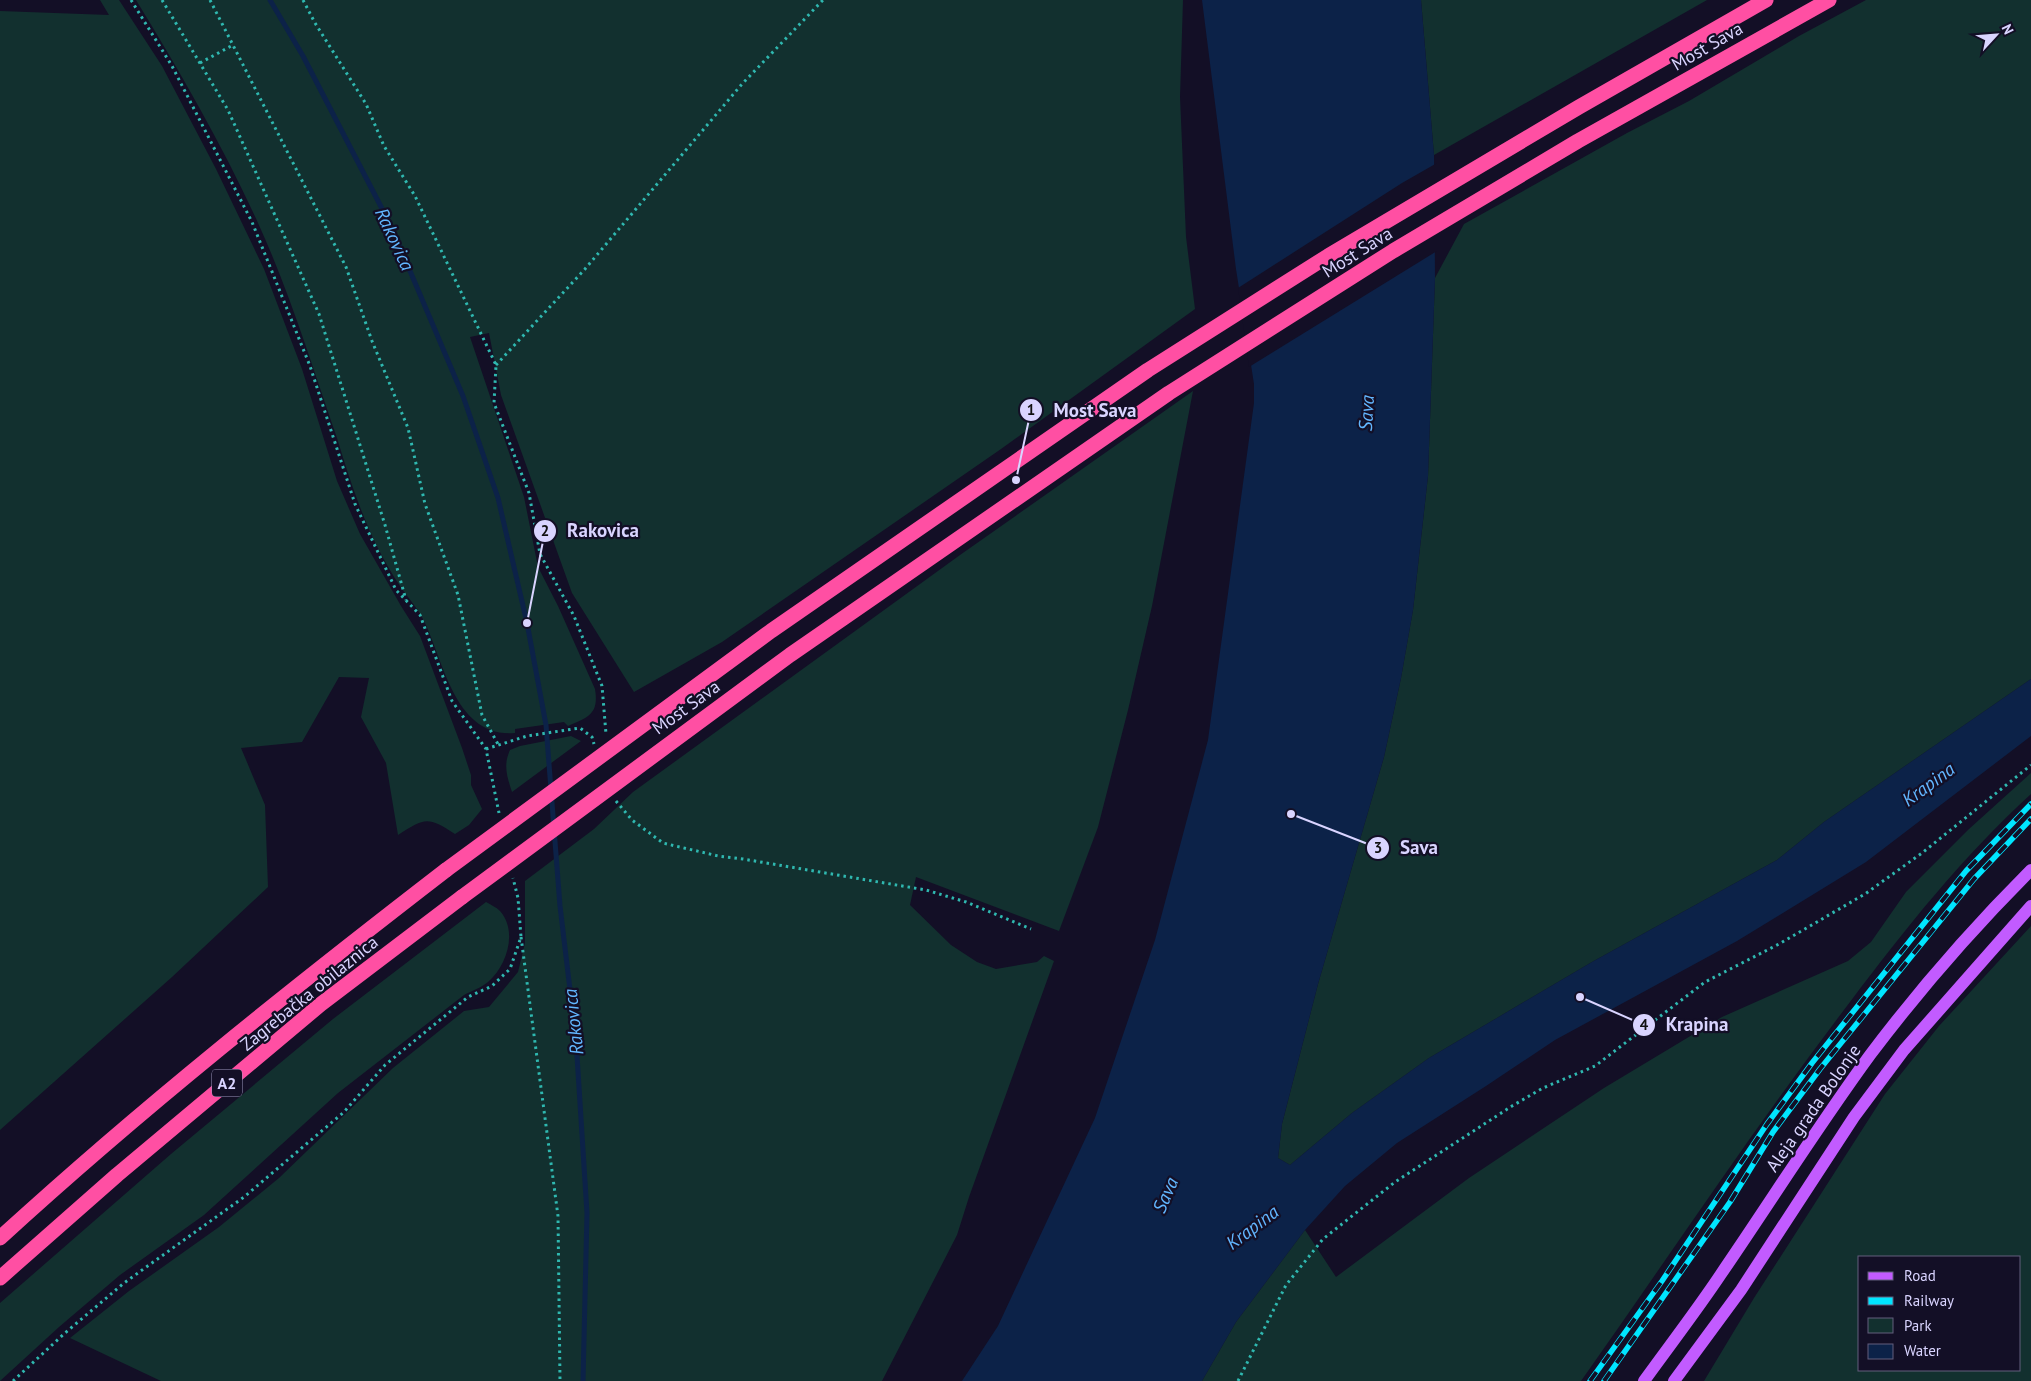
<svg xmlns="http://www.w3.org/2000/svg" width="2031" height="1381" font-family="'PT Sans',sans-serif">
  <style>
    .green { fill: #12302f; fill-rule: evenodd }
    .water { fill: #0c2248 }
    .pier { fill: #130f26 }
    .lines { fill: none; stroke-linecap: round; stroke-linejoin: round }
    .stream { stroke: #0c2248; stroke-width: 5 }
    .path { stroke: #2fb8b0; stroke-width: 3; stroke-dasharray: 2.5 4; stroke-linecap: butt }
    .major { stroke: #c25bff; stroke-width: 12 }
    .highway { stroke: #ff4fa3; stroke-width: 15 }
    .rail-casing { stroke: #00e5ff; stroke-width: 5.5 }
    .rail { stroke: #130f26; stroke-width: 4; stroke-dasharray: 11; stroke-linecap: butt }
    .highway-bridge { stroke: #ff4fa3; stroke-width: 15 }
    .labels { text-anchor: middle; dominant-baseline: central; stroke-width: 4.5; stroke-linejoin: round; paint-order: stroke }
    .shield { fill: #130f26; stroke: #9e99be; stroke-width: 1 }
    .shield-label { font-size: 16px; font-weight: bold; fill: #d9d4ff }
    .street-label { font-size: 18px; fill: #d9d4ff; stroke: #130f26 }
    .water-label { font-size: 19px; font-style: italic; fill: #62b6ff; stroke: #130f26 }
    .leader { fill: none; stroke: #d9d4ff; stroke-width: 2 }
    .callout-dot { fill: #d9d4ff; stroke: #130f26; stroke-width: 2 }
    .mark-label { font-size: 15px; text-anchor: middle; font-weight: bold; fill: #111 }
    .callout-label { font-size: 19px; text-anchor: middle; font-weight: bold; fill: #d9d4ff; stroke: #130f26; stroke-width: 4.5; stroke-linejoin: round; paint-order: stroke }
  </style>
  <rect width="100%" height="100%" fill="#130f26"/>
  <path class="green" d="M100,0H119L162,66L216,169L264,269L302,369L337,481L360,534L401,606L420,636L462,748L471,775V785L482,809L469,825L455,834C427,816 425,818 398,835L386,763L361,717L369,678L339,677L302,742L241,748L265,805L268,887L172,977L0,1130V11L109,15Z
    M136,0H1183L1180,97L1186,237L1195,309L1001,449L722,642L634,692L572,593L501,395L489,333L470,337L524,497L538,567L558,606L595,689C599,714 589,717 568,726L564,722L515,729V733C455,738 444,662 424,621C418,608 408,598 400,586C384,562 370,534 360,507C351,484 344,461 337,438C312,366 290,293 258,223C223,146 180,72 136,0Z
    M1421,0H1707L1434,155Z
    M1866,0H2031V679L1824,822L1777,860L1592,962L1429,1058L1352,1113L1290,1165L1278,1158L1282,1124L1318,984L1384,757L1401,678L1413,610L1428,476L1435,278L1464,224L1627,133L1689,101L1799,36Z
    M1193,391L1152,606L1128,710L1098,827L1059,931L916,877L910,905L951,945L977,962L996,969L1037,962L1044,956L1054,961L969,1197L957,1235L882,1381H161L70,1338L129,1291L219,1227L279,1178L393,1068L464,1011L489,1007L518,972L525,943V881L594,829L633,792L960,555Z
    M571,736L581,741L512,792C507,777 503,765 510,750L520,746Z
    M2031,773V794C1963,856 1905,929 1850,1002C1756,1125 1670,1255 1581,1381H1202L1236,1322L1305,1230L1336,1277L1469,1178L1604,1088L1722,1017L1848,961L1871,942L1906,892L1969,829Z
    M486,902C491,905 496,907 500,911C518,931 507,966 488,982C481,988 471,991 464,995L338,1093L204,1215L120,1275L59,1327L0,1381V1303L171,1154L333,1019Z
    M2031,926V1381H1704L1754,1298L1885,1094L1939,1026ZM1860,1257H2020V1370H1860Z"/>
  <path class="water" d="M1202,0H1421L1434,155L1435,278L1428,476L1413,610L1401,678L1384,757L1318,984L1282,1124L1278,1158L1290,1165L1352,1113L1429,1058L1592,962L1777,860L1824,822L2031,679V736L1866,862L1737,941L1555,1040L1486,1086L1397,1143L1345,1186L1305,1230L1236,1322L1202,1381H962L998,1326L1095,1118L1155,940L1208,740L1254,403V384L1236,269Z"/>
  <path class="pier" d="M1437,163V251L1249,367L1238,288L1402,183Z"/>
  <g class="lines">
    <path class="stream" d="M270,0L303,56L391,226L463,396L498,498L527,623L546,725L560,906L576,1040L587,1213L583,1381"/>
    <path class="path" d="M131,0L172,66L252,222L310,366L355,504L396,590L420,615L452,701L486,749L499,813
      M162,0L228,110L319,314L385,525L406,600
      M210,0L346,267L372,341L408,428L425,504L458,595L482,715L499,746
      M303,0L315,23L366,104L384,146L415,196L496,365L494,403L529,493L540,554L574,616L602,686L606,734
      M200,63L233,45
      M496,365L585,269L742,84L823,0
      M486,749L527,736L580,728L592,737L594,744
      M616,801L632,820L663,843L718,856L743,859L926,890L966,902L1031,929
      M521,937L558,1216L560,1381
      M13,1381L65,1333L124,1283L244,1197L344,1112L385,1065L468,997L492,986L510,969L521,937L518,898L513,878
      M1238,1381L1286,1285L1323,1239L1395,1182L1512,1106L1543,1088L1595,1066L1705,982L1779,944L1865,894L1922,853L2031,765"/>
    <path class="major" d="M1644,1381C1670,1345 1697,1310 1721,1274C1771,1201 1818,1126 1870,1055C1919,990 1973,928 2031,870
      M1674,1381L1741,1290L1854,1117L1904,1050L2031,906"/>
    <path class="highway" d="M0,1238C142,1108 293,988 446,870
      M0,1278L117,1175L321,1004L462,897"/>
    <defs>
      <path id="rail" d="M1590,1381L1662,1281L1767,1124L1812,1063L1966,871L2031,804
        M1604,1381L1730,1202L1773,1132L1820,1069L1974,879L2031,819"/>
    </defs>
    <use href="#rail" class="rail-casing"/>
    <use href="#rail" class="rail"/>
    <path class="highway-bridge" d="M446,870L771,631L1148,370L1328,256L1579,107L1766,0
      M462,897L790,655L1169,393L1393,251L1578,141L1829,0"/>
  </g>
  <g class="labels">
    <rect class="shield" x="212" y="1069.5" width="30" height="27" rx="4"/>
    <g class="shield-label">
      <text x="227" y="1083">A2</text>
    </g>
    <g class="street-label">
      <text transform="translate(1707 46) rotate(-30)">Most Sava</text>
      <text transform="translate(1357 252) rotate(-32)">Most Sava</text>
      <text transform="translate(686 707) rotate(-36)">Most Sava</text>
      <text transform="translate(309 993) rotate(-39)">Zagrebačka obilaznica</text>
      <text transform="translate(1813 1108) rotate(-55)">Aleja grada Bolonje</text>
    </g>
    <g class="water-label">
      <text transform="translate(395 239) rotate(65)">Rakovica</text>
      <text transform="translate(1366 413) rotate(-86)">Sava</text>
      <text transform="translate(1928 784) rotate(-36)">Krapina</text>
      <text transform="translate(573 1022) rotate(-96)">Rakovica</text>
      <text transform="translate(1165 1195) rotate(-67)">Sava</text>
      <text transform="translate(1252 1227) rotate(-37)">Krapina</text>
    </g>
  </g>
  <path class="leader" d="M1016 480L1031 410M527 623L545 531M1291 814L1378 848M1580 997L1644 1025"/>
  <g class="callout-dot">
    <circle cx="1016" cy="480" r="5"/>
    <circle cx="527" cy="623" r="5"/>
    <circle cx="1291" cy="814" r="5"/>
    <circle cx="1580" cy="997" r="5"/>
    <circle cx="1031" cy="410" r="12"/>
    <circle cx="545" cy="531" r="12"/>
    <circle cx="1378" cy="848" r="12"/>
    <circle cx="1644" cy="1025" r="12"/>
  </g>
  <g class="mark-label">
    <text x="1031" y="415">1</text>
    <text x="545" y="536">2</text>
    <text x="1378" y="853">3</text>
    <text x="1644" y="1030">4</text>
  </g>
  <g class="callout-label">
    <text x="1095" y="417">Most Sava</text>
    <text x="603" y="537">Rakovica</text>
    <text x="1419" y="854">Sava</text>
    <text x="1697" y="1031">Krapina</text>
  </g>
  <rect x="1858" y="1256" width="162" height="115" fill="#130f26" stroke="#625e7d"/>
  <rect x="1868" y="1272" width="25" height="8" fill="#c25bff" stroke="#625e7d"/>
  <text x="1904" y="1281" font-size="15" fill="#d9d4ff">Road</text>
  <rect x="1868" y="1297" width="25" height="8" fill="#00e5ff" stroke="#625e7d"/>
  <text x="1904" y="1306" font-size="15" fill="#d9d4ff">Railway</text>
  <rect x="1868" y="1318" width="25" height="15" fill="#12302f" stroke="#625e7d"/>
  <text x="1904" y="1331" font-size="15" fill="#d9d4ff">Park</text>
  <rect x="1868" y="1344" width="25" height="15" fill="#0c2248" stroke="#625e7d"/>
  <text x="1904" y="1356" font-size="15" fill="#d9d4ff">Water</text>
  <g transform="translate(1996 35) rotate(64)" stroke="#130f26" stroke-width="4" paint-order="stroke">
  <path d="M0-4L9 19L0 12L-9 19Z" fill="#d9d4ff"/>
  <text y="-8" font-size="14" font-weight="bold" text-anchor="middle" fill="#d9d4ff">N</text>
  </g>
</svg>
